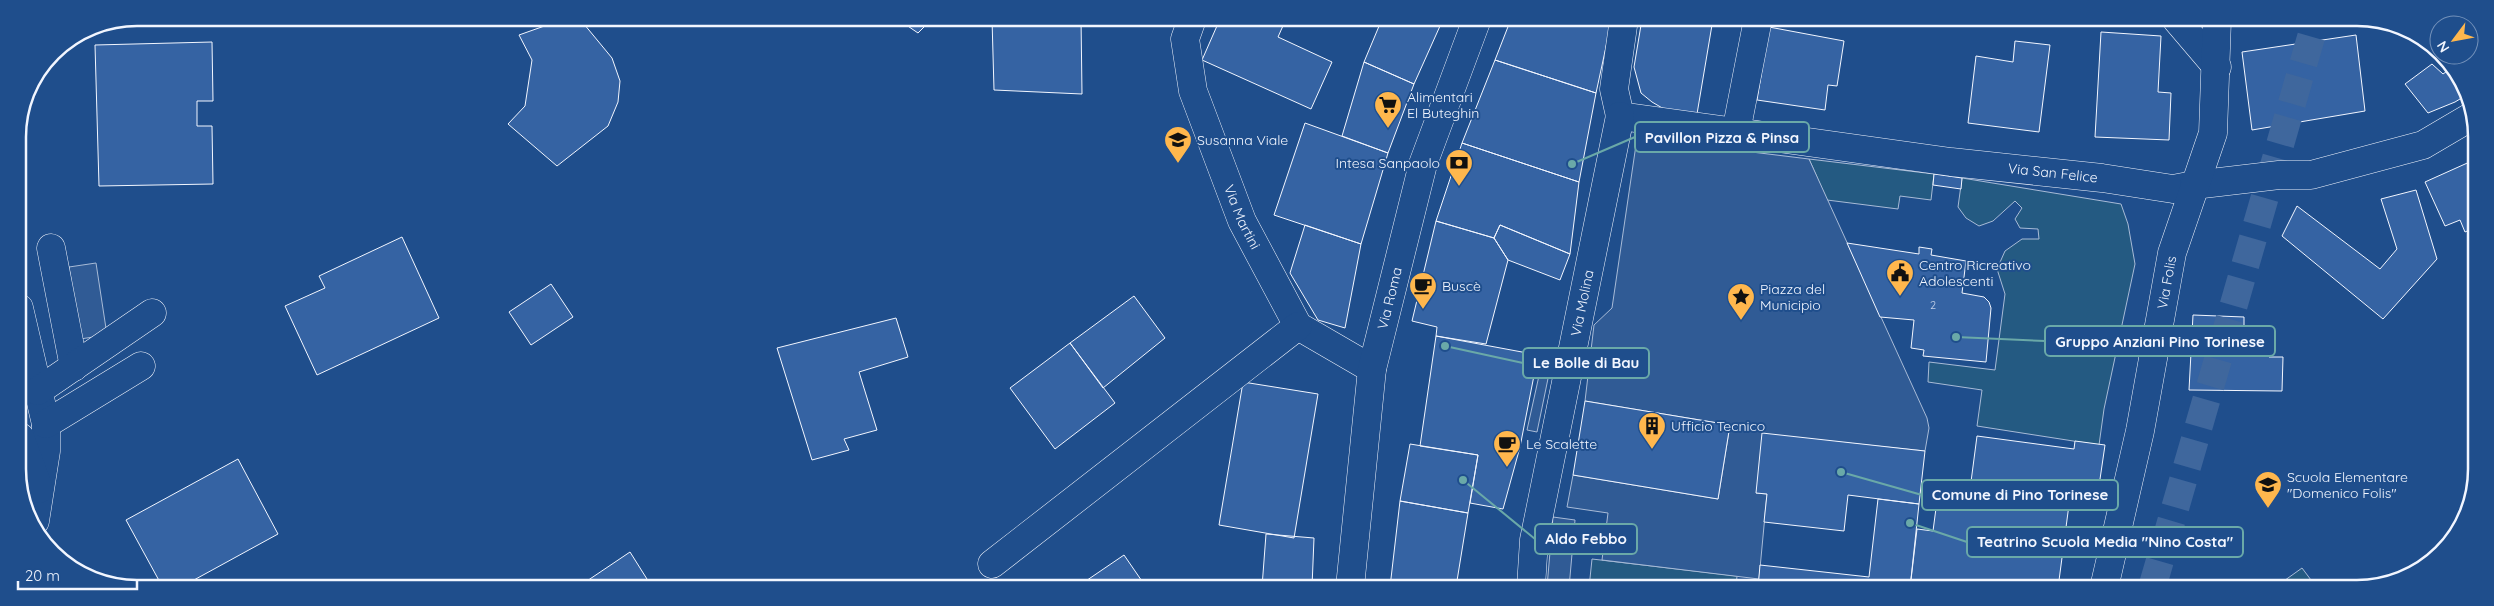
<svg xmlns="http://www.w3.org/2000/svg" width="2494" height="606" font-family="Quicksand,sans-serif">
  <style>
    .green { fill: #245a82; stroke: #a8bbd7 }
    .parking { fill: #305b95; stroke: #a8bbd7 }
    .building { fill: #3563a3; stroke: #f2f6ff }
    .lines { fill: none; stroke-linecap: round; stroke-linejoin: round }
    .primary-tunnel { stroke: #3f679d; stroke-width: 28; stroke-dasharray: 28 14; stroke-linecap: butt }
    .minor-casing { stroke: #f2f6ff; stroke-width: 29 }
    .tertiary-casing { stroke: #f2f6ff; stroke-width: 29 }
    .secondary-casing { stroke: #f2f6ff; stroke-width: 29 }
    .minor { stroke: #1f4e8c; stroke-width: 28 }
    .tertiary { stroke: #1f4e8c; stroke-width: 28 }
    .secondary { stroke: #1f4e8c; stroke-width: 28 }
    .labels { text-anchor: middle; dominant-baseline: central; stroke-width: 4; stroke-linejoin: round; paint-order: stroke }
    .number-label { font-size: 11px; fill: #c3d1e8 }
    .poi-label { font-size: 14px; fill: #f2f6ff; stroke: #1f4e8c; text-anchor: start }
    .street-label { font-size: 14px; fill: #f2f6ff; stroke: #1f4e8c }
    .rim { fill: none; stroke: #f2f6ff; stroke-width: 2.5 }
    .leader { fill: none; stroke: #6aa9a8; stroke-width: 2 }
    .callout-dot { fill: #6aa9a8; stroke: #1f4e8c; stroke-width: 2 }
    .callout { fill: #1f4e8c; stroke: #6aa9a8; stroke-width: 2 }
    .callout-label { font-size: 15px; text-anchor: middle; font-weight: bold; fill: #f2f6ff }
  </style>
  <rect width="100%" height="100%" fill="#1f4e8c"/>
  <path class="green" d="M1809,159L1934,174L1931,200L1900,196L1898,209L1827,200Z
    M1962,178L2121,204L2128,224L2135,264L2104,409L2099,445L1977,426L1982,390L1928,382L1929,362L1995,370L2005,294L1997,269L2005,251L2022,239H2039L2038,229L2020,228L2015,219L2022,208L2015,201L1993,221L1979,226L1966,218L1958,207Z
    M1592,559L1737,576L1736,588H1589Z
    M2302,568L2317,588H2274Z"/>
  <path class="parking" d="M1637,138L1809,159L1927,418L1929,428L1925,451L1809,439L1756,493L1767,494L1759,579L1602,560L1608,513L1567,507L1573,475L1718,499L1730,425L1585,401L1594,325L1612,308Z
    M96,263L107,335L80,339L69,267Z
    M1542,362L1551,364L1537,432L1527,430Z
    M1553,517L1575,520L1569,588L1547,587Z"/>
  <path class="building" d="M567,18H579L612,58L620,81L618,102L608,126L557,166L508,124L525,106L532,60L519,35Z
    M896,18H933L918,33Z
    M1081,18L1082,94L994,90L992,19Z
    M1220,19H1286L1278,37L1332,62L1311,109L1202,60Z
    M1382,19H1423L1440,26L1414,84L1364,62Z
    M1511,19H1612L1596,93L1495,60Z
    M1642,19H1713L1697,114L1664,109L1652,102L1641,93L1634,67Z
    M1769,27L1844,41L1837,86L1828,85L1825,110L1757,100Z
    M2101,32L2161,36L2158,92L2171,93L2169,140L2095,137Z
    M2356,35L2365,111L2252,130L2242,52Z
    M2015,41L2050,45L2039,132L1968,123L1976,56L2013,62Z
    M212,42L213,101H197V126H212L213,184L99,186L95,45Z
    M1495,60L1596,93L1579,182L1462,143Z
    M1364,62L1414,84L1388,153L1342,136Z
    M2432,64L2443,74L2450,69L2465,96L2455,102L2428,113L2405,84Z
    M1305,123L1388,153L1361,244L1274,215Z
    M1462,143L1579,182L1570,254L1500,225L1494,238L1436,221Z
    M2474,160V228L2465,232L2460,220L2445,226L2425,182Z
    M1934,174L1962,178L1961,189L1933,185Z
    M2416,190L2437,259L2383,319L2282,236L2297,206L2380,269L2397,249L2381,199Z
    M1436,221L1494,238L1508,260L1486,344L1436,336L1437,327L1412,321Z
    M1305,225L1361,244L1345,328L1318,320L1290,273Z
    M1500,225L1570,254L1560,280L1508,260L1494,238Z
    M402,237L439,318L317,375L285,306L325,288L319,276Z
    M1847,243L1919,254V247L1932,249L1931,255L1966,261L1962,293L1984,297L1989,302L1991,308L1986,362L1923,356L1924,350L1911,348L1914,320L1880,317Z
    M551,284L573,317L531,345L509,312Z
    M1134,296L1165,338L1103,388L1070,343Z
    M2193,315L2244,317V336L2270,335L2269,357H2283L2282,391L2189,390Z
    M896,318L908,357L859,372L877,430L844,439L849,450L812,460L777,348Z
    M1436,336L1538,355L1520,447L1503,509L1470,503L1478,455L1420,446Z
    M1070,343L1115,403L1055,449L1010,388Z
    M1243,382L1318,394L1294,538L1219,525Z
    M1585,401L1730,425L1718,499L1573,475Z
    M1762,433L1925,451L1919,504L1848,495L1844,531L1764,522L1767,494L1756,493Z
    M1977,436L2074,449L2075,441L2105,445L2099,486L2072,482L2058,588H1910L1917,529L1933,531L1938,493L1969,497Z
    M1410,444L1478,455L1468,513L1400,501Z
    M238,459L278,534L183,586H162L126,520Z
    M1878,499L1919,504L1910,588H1758L1760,565L1869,577Z
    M1400,501L1468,513L1456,587H1390Z
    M1266,534L1314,538L1312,587H1262Z
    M630,552L652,587H578Z
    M1124,555L1146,587H1077Z"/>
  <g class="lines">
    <path class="primary-tunnel" d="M2152,588L2316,20"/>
    <defs>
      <g id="minor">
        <path id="s1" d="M1192,19L1185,39L1193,91L1242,221L1298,326L1372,369"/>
        <path id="s2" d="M1624,19L1614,89L1620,116L1951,162L2102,178L2173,189L2194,185"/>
        <path d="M2177,20L2217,67"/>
        <path d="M1736,132L1758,19"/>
        <path d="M51,248L74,367"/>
        <path d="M19,308L46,424V451L35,521"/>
        <path d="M38,391L152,313"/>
        <path d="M46,424L141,366"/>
        <path d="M20,437L39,489"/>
        <path d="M992,564L1298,326"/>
      </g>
      <g id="tertiary">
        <path d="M2194,185L2279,175H2311L2423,145L2474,115"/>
        <path id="s3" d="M1531,587L1534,540L1620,116"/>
        <path id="s4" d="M2104,588L2140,431L2172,253L2213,133L2217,20"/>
      </g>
      <g id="secondary">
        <path id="s5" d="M1350,587L1372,369L1423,164L1477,19"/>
      </g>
    </defs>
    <use href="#minor" class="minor-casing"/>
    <use href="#tertiary" class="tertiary-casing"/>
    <use href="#secondary" class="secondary-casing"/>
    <use href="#minor" class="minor"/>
    <use href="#tertiary" class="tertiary"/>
    <use href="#secondary" class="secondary"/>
  </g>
  <defs>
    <symbol id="supermarket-pin" viewBox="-11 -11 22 30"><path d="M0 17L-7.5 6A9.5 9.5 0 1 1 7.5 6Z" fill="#ffb74d" stroke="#1f4e8c"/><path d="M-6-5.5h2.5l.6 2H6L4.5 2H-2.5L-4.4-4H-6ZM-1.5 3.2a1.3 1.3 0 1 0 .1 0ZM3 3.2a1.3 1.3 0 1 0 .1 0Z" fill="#111"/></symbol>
    <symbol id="school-pin" viewBox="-11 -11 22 30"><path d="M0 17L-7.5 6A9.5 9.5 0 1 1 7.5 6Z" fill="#ffb74d" stroke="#1f4e8c"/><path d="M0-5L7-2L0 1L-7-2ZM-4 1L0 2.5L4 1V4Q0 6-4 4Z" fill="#111"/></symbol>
    <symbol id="bank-pin" viewBox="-11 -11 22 30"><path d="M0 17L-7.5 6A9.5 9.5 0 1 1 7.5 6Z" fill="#ffb74d" stroke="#1f4e8c"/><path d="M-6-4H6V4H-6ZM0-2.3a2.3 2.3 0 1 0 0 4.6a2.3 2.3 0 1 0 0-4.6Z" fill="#111"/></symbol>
    <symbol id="civic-pin" viewBox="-11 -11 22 30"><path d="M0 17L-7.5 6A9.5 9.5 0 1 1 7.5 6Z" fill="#ffb74d" stroke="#1f4e8c"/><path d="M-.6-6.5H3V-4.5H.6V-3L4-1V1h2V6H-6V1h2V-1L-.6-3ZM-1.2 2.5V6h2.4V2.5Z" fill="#111"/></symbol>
    <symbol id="cafe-pin" viewBox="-11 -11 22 30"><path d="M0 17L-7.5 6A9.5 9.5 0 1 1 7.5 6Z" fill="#ffb74d" stroke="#1f4e8c"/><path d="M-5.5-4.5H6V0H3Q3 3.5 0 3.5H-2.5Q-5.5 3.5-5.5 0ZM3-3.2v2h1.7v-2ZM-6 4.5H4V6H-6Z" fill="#111"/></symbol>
    <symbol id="sight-pin" viewBox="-11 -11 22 30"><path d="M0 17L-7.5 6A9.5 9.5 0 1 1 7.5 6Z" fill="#ffb74d" stroke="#1f4e8c"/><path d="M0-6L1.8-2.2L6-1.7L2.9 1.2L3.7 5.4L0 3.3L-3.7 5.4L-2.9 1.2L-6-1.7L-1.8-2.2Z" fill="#111"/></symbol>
    <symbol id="building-pin" viewBox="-11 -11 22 30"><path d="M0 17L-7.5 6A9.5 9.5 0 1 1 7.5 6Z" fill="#ffb74d" stroke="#1f4e8c"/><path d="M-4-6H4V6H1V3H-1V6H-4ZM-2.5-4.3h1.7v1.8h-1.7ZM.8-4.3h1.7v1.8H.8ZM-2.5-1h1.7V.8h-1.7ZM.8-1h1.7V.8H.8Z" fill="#111"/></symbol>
  </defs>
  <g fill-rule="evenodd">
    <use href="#supermarket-pin" x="1372" y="89" width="32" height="43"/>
    <use href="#school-pin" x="1162" y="124" width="32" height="43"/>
    <use href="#bank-pin" x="1443" y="147" width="32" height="43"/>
    <use href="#civic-pin" x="1884" y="257" width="32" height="43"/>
    <use href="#cafe-pin" x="1407" y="270" width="32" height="43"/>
    <use href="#sight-pin" x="1725" y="281" width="32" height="43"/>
    <use href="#building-pin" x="1636" y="410" width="32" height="43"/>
    <use href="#cafe-pin" x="1491" y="428" width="32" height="43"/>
    <use href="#school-pin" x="2252" y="469" width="32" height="43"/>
  </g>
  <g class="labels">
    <g class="number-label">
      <text x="1933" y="305">2</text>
    </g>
    <g class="poi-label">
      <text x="1407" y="97">Alimentari<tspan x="1407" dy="16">El Buteghin</tspan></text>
      <text x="1197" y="140">Susanna Viale</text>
      <text x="1440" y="163" text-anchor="end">Intesa Sanpaolo</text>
      <text x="1919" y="265">Centro Ricreativo<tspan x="1919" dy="16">Adolescenti</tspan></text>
      <text x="1442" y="286">Buscè</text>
      <text x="1760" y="289">Piazza del<tspan x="1760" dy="16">Municipio</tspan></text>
      <text x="1671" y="426">Ufficio Tecnico</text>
      <text x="1526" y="444">Le Scalette</text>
      <text x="2287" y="477">Scuola Elementare<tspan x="2287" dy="16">"Domenico Folis"</tspan></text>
    </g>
    <g class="street-label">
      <text stroke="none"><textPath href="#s2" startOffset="535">Via San Felice</textPath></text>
      <text stroke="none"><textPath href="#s1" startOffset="209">Via Martini</textPath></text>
      <text stroke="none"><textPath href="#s4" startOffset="312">Via Folis</textPath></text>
      <text stroke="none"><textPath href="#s5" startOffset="292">Via Roma</textPath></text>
      <text stroke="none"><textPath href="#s3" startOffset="289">Via Molina</textPath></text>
    </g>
  </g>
  <path d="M0 0H2494V606H0ZM137 26H2357A111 111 0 0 1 2468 137V469A111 111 0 0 1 2357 580H137A111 111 0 0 1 26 469V137A111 111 0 0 1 137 26Z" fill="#1f4e8c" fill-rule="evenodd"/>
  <path class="rim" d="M137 26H2357A111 111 0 0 1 2468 137V469A111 111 0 0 1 2357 580H137A111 111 0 0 1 26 469V137A111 111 0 0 1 137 26Z"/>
  <path class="leader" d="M1572 164L1635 137M1956 337L2045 341M1445 346L1523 363M1841 472L1922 495M1463 480L1535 539M1910 523L1967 542"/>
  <g class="callout-dot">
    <circle cx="1572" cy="164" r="5"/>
    <circle cx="1956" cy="337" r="5"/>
    <circle cx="1445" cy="346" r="5"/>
    <circle cx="1841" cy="472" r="5"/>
    <circle cx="1463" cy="480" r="5"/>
    <circle cx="1910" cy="523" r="5"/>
  </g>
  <g class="callout">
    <rect x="1635" y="122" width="174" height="30" rx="5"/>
    <rect x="2045" y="326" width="230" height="30" rx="5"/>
    <rect x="1523" y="348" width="126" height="30" rx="5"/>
    <rect x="1922" y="480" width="196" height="30" rx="5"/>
    <rect x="1535" y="524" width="102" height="30" rx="5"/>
    <rect x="1967" y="527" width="276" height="30" rx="5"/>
  </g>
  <g class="callout-label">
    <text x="1722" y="143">Pavillon Pizza &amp; Pinsa</text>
    <text x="2160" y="347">Gruppo Anziani Pino Torinese</text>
    <text x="1586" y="368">Le Bolle di Bau</text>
    <text x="2020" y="500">Comune di Pino Torinese</text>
    <text x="1586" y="544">Aldo Febbo</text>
    <text x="2105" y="547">Teatrino Scuola Media "Nino Costa"</text>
  </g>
  <g transform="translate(2454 40) rotate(238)"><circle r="24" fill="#1f4e8c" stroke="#7391ba"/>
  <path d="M0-4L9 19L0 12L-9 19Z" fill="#ffb74d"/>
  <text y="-8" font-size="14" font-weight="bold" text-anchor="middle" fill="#f2f6ff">N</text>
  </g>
  <path d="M18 581v8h119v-8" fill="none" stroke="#f2f6ff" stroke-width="2.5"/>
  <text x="25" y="581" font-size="15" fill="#f2f6ff" stroke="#1f4e8c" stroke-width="4" paint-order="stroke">20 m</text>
</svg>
